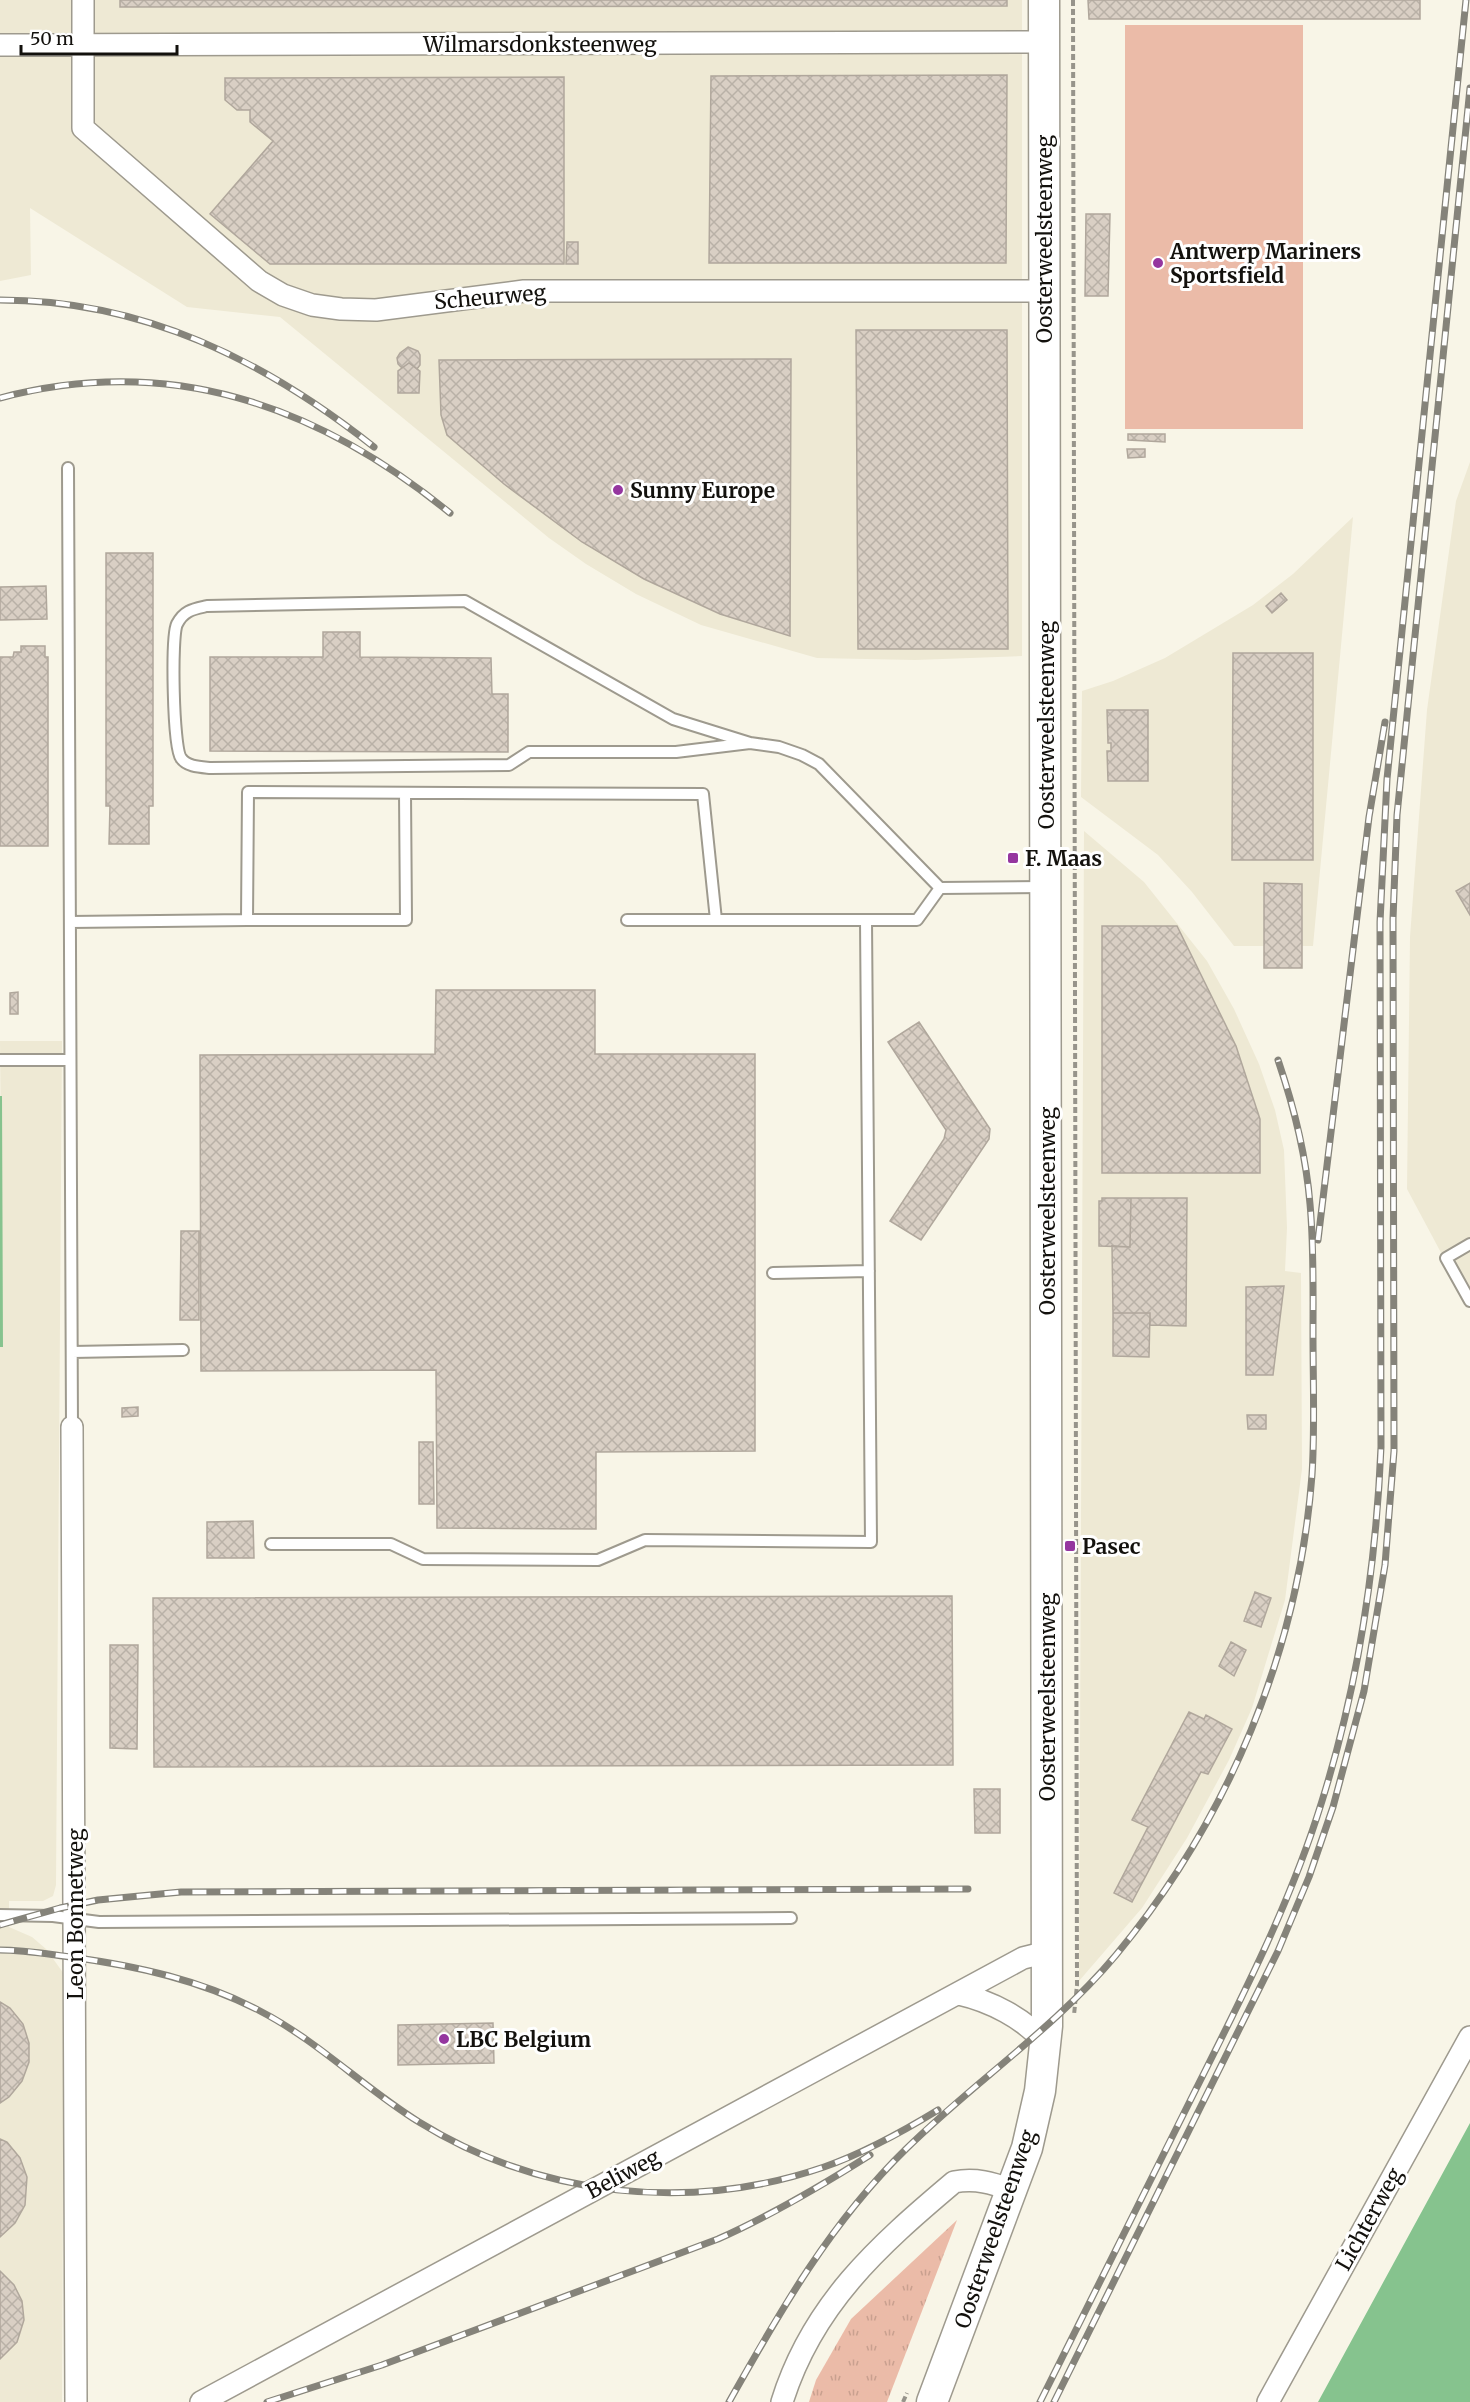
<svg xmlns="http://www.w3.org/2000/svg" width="1470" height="2402" font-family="Merriweather,serif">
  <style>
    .built { fill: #eee9d4 }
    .grass { fill: url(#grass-tufts) }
    .garden { fill: #ebbba8 }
    .water { fill: #86c38e }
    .building { fill: url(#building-cross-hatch); stroke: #b0a79c; stroke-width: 1.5 }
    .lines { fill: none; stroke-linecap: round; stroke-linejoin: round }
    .lane-casing { stroke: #9e9a8e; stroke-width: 14 }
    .street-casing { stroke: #9e9a8e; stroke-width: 24 }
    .secondary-casing { stroke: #9e9a8e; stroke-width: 33 }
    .path { stroke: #97948b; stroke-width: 4; stroke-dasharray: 6 3; stroke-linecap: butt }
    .lane { stroke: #fff; stroke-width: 10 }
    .street { stroke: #fff; stroke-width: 21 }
    .secondary { stroke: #fff; stroke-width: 30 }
    .rail-casing { stroke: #85837a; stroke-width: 7 }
    .rail { stroke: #fff; stroke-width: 4.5; stroke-dasharray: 14; stroke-linecap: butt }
    .poi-dot { fill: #95369f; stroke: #fff; stroke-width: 2 }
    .labels { text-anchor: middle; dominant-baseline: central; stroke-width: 6; stroke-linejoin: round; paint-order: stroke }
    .street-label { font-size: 21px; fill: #13110d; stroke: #fff }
    .poi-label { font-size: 21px; font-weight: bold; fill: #13110d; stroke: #fff; text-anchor: start }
  </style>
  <defs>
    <pattern id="grass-tufts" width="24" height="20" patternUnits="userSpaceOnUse" patternTransform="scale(1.5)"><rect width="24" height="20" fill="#ebbba8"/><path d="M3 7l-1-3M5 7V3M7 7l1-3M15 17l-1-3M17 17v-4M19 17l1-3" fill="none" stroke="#c9a08f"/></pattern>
    <pattern id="building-cross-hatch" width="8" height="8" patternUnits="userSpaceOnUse" patternTransform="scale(1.5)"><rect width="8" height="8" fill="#d9cfc4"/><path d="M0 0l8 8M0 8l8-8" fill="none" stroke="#b9b1a7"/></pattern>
  </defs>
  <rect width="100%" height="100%" fill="#f8f5e7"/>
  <path class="built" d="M0,0H1022V656L915,660L817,658L701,625L636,594L586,564L549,538L280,317L187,307L30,208L31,275L0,281Z
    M1470,462V1307L1407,1189L1410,937L1427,710L1456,501Z
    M1353,517L1313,946H1234L1192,892L1158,855L1081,797L1082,691L1113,681L1165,658L1253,605L1293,574Z
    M1084,831L1144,882L1207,961L1234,1009L1259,1064L1275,1110L1284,1150L1287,1228L1285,1271L1301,1273L1302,1469L1285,1600L1252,1708L1229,1760L1187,1838L1142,1908L1079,1981Z
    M0,1041H62L56,1885L53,1896L43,1901H9V1927L32,1937L46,1949L64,1974L62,2402H0V1347H3Z"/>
  <path class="grass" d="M957,2220L887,2402H809L816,2380L851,2319Z"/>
  <path class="garden" d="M1125,25H1303V429H1125Z"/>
  <path class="water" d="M0,1096H2L3,1347H0Z
    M1470,2123V2402H1318Z"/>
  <path class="building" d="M120,0H1007V6L120,7Z
    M1088,0H1420V19H1089Z
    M1007,75L1006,263H709L711,76Z
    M564,77V264H270L210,214L273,141L250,122V110H237L225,100V78Z
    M1086,214H1110L1108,296H1085Z
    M567,242H578V264H566Z
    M856,330H1007L1008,649H858Z
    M408,347L418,351L420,355V365L417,369L409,363L402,368L398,364L397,358L400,353Z
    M791,359L790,636L720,614L644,579L582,542L504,484L447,435L441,415L439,360Z
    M409,363L420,371L419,393H398V371Z
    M1128,434H1165V442L1128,440Z
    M1127,449H1145V457L1128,458Z
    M106,553H153V806H149V844H109L110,806H106Z
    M46,586L47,619L0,620V587Z
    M1281,593L1287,600L1272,613L1266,606Z
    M323,632H360V657L491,658L492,694H508V752L210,751V657H323Z
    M21,646H45V657H48V846H0V657H13L14,652H21Z
    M1233,653H1313V860H1232Z
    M1107,710H1148V781H1108L1107,751H1111V743H1108Z
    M1264,883L1302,884V968H1264Z
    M1470,883V915L1456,891Z
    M1102,926H1177L1236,1046L1260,1119V1173H1102Z
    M436,990H595V1054H755V1451L596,1452V1529L437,1528L436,1370L201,1371L200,1055L435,1054Z
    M18,992V1014H10V993Z
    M919,1022L990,1129L989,1139L921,1240L890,1221L944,1139L946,1130L888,1042Z
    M1102,1198H1131L1130,1247L1099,1246V1201H1102Z
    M1131,1198H1187L1186,1326L1150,1325V1313H1113L1112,1246L1130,1247Z
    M181,1231H199V1320H180Z
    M1284,1286L1273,1375H1246V1287Z
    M1113,1313H1150L1149,1357L1113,1356Z
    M138,1407V1416L122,1417V1408Z
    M1247,1415H1266V1429H1248Z
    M419,1442H433L434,1504H419Z
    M253,1521L254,1558H207V1522Z
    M1255,1592L1271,1598L1261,1627L1244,1621Z
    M952,1596L953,1765L154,1767L153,1598Z
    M1231,1642L1246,1650L1234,1676L1219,1666Z
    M110,1645H138L137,1749L110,1748Z
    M1189,1712L1204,1719L1206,1715L1232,1729L1208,1774L1201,1772L1132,1902L1114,1893L1148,1827L1132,1820Z
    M974,1789H1000V1833H975Z
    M0,2002L10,2008L23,2024L29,2043V2062L22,2081L9,2097L0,2103Z
    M493,2023L494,2063L398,2065V2025Z
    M0,2139L7,2142L20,2158L27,2177L25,2205L15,2223L0,2237Z
    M0,2271L14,2285L22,2301L24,2320L17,2342L0,2359Z"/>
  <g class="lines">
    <defs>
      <path id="lane" d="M68,468L72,1427
        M750,743L673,719L465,601L207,606C194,609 184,610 177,624C171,636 173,747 181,758C187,767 201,767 211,768L509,765L529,752H676L750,743L779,747L802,755L819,764L940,888L1045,887
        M405,793L406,920H247L248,792L703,794L716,920
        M627,920H917L940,888
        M70,922L247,920
        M0,1060H70
        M1470,1244L1446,1258L1470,1301
        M773,1273L869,1271
        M72,1352L183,1350
        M271,1544H391L423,1559L598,1560L645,1540L871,1542L866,920
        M0,1915L53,1916L99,1922L791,1918"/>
      <path id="street" d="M83,0V128L259,281L283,295L312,305L341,309L376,310L524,291H1044
        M0,45L1043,42
        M72,1427L76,2402
        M959,1994C990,2001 1024,2018 1045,2043
        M201,2402L1023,1958L1047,1952
        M782,2402C812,2305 878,2246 954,2182C976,2178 992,2183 1012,2190
        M1268,2402L1470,2037"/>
      <path id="secondary" d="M932,2402L1027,2148L1040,2091L1047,2026L1044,0"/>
    </defs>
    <use href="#lane" class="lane-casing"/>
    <use href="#street" class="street-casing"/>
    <use href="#secondary" class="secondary-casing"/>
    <path class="path" d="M1073,0L1077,1985L1074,2015
      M903,2402L907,2393"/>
    <use href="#lane" class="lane"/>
    <use href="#street" class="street"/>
    <use href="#secondary" class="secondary"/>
    <defs>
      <path id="rail" d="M0,300C143,300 264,360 374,447
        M0,398C170,353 317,405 450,513
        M1318,1240L1369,817L1385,722
        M0,1925L60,1908L98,1900L181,1892L968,1889
        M0,1950C24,1950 47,1954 71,1957C137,1966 201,1980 260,2011C318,2041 364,2088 419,2122C540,2197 690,2213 824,2167C864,2153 902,2132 938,2110
        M267,2402L382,2365L718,2239C772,2215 821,2186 870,2155
        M729,2402C780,2311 831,2222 906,2149C974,2082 1054,2029 1116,1955C1228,1820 1299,1650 1312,1475C1315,1428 1313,1382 1313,1335C1313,1292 1314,1247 1310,1204C1306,1155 1294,1107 1278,1060
        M1040,2402C1092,2298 1144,2193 1196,2089C1243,1995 1291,1902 1322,1801C1358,1686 1376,1567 1381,1447L1380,922L1387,779L1466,0
        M1054,2402L1278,1951L1309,1877L1333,1807L1364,1691L1385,1565L1394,1451L1393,919L1397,815L1470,88"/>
    </defs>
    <use href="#rail" class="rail-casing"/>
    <use href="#rail" class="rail"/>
  </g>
  <g class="poi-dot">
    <circle cx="1158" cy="263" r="6"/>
    <circle cx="618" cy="490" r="6"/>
    <rect x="1007" y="852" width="12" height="12" rx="3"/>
    <rect x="1064" y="1540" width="12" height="12" rx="3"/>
    <circle cx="444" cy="2039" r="6"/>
  </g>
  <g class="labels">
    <g class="street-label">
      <text x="540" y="44">Wilmarsdonksteenweg</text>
      <text transform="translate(1044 239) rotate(-90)">Oosterweelsteenweg</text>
      <text transform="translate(490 297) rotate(-5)">Scheurweg</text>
      <text transform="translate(1046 725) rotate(-90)">Oosterweelsteenweg</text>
      <text transform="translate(1047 1211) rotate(-90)">Oosterweelsteenweg</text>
      <text transform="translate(1047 1697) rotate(-90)">Oosterweelsteenweg</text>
      <text transform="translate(75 1914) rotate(-90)">Leon Bonnetweg</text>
      <text transform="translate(623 2174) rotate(-28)">Beliweg</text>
      <text transform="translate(1369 2219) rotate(-61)">Lichterweg</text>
      <text transform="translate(995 2229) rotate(-71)">Oosterweelsteenweg</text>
    </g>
    <g class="poi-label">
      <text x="1170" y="251">Antwerp Mariners<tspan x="1170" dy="24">Sportsfield</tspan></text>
      <text x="630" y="490">Sunny Europe</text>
      <text x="1025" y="858">F. Maas</text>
      <text x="1082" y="1546">Pasec</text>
      <text x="456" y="2039">LBC Belgium</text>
    </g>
  </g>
  <path d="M21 45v9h156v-9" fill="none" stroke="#13110d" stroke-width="3"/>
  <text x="30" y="45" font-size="18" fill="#13110d" stroke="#ffffff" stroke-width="4.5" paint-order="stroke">50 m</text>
</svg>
